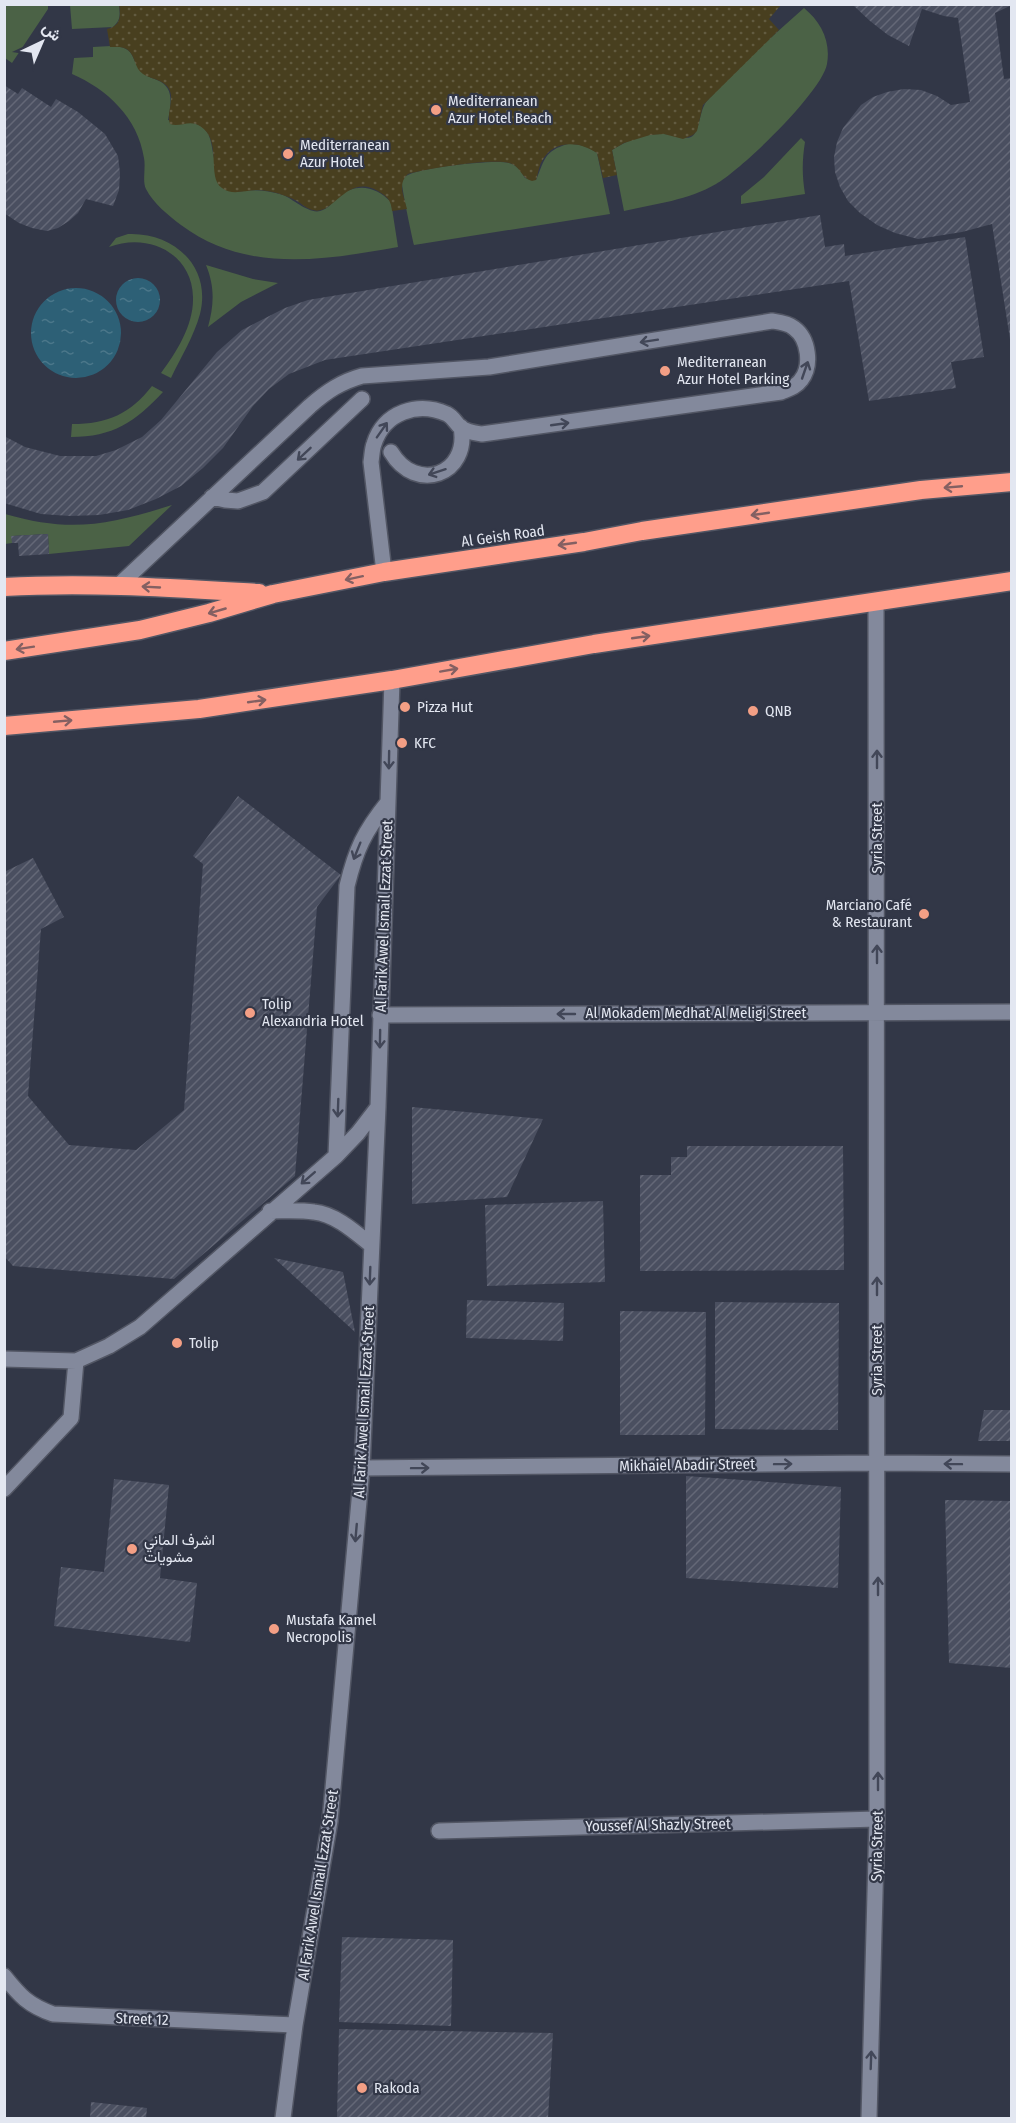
<svg xmlns="http://www.w3.org/2000/svg" width="1016" height="2123" font-family="'Fira Sans Condensed',Vazirmatn,sans-serif">
  <style>
    .green { fill: #4b6246 }
    .sand { fill: url(#sand-dots) }
    .water { fill: url(#water-ripples) }
    .building { fill: url(#building-hatch) }
    .lines { fill: none; stroke-linecap: round; stroke-linejoin: round }
    .minor-casing { stroke: #525664; stroke-width: 18 }
    .highway-casing { stroke: #525664; stroke-width: 21 }
    .minor { stroke: #83899c; stroke-width: 15 }
    .highway { stroke: #ff9e8b; stroke-width: 18 }
    .oneway { stroke: #424758 }
    .oneway2 { stroke: #846062 }
    .poi-dot { fill: #f39f85; stroke: #323747; stroke-width: 2 }
    .labels { text-anchor: middle; dominant-baseline: central; stroke-width: 4.5; stroke-linejoin: round; paint-order: stroke }
    .poi-label { font-size: 15px; fill: #e3e7f1; stroke: #323747; text-anchor: start }
    .street-label { font-size: 15px; fill: #e3e7f1; stroke: #323747 }
  </style>
  <defs>
    <pattern id="sand-dots" width="8" height="8" patternUnits="userSpaceOnUse" patternTransform="scale(1.5)"><rect width="8" height="8" fill="#483f1f"/><path d="M2 2h.1M6 6h.1" fill="none" stroke="#625b40" stroke-width="1.8" stroke-linecap="round"/></pattern>
    <pattern id="water-ripples" width="26" height="14" patternUnits="userSpaceOnUse" patternTransform="scale(1.5)"><rect width="26" height="14" fill="#2d6076"/><path d="M2 4q2-2 4 0t4 0M15 11q2-2 4 0t4 0" fill="none" stroke="#4b778a"/></pattern>
    <pattern id="building-hatch" width="6" height="6" patternUnits="userSpaceOnUse" patternTransform="scale(1.5)"><rect width="6" height="6" fill="#4a4f60"/><path d="M-1 1l2-2M0 6l6-6M5 7l2-2" fill="none" stroke="#646877"/></pattern>
  </defs>
  <rect width="100%" height="100%" fill="#323747"/>
  <path class="green" d="M5,4L48,5V9L12,63L5,58Z
    M70,5H119C120,15 121,20 113,27L72,29Z
    M804,8C821,22 831,41 827,64C822,92 742,169 716,184C689,200 655,204 624,211L612,150C627,140 645,133 664,134C672,134 683,140 691,137C700,133 699,110 707,101C737,68 771,37 804,8Z
    M93,47C105,47 125,42 132,55C135,62 138,68 145,74C148,77 153,78 157,80C175,87 171,105 168,120C179,123 191,120 201,126C213,134 211,149 215,161C218,171 231,183 237,192C253,189 267,190 283,195C293,199 309,214 320,211C328,209 333,202 338,197C356,182 376,186 391,202L398,247C324,260 247,274 181,225C169,216 153,203 146,189C142,181 146,168 144,158C138,118 107,89 72,74L74,58L93,57Z
    M801,138L805,142C802,160 802,176 805,194L741,204V196L764,177Z
    M568,144C580,144 587,146 597,153L610,214L414,245C412,237 401,185 402,182C403,179 405,176 408,175C419,168 495,159 509,163C517,165 521,171 525,178L536,180C545,159 544,151 568,144Z
    M128,234C173,232 212,266 200,314C194,336 181,357 171,378L161,373C177,352 194,324 193,297C192,253 148,232 109,247L116,238Z
    M206,265L253,279L278,283L241,302L208,327C214,305 215,287 206,265Z
    M152,386L163,392C135,422 113,437 71,437L72,424C108,424 130,414 152,386Z
    M172,505L129,546L49,554L48,534L12,536V543L5,544V514C70,533 109,525 172,505Z"/>
  <path class="sand" d="M119,4H781V5L769,19L779,30L703,105L697,131L693,135L683,139L664,134L650,135L624,143L612,150L617,175L603,178L597,153C580,141 553,139 542,161C539,166 538,174 536,180L532,181C522,179 521,168 512,164C496,157 427,169 408,174C397,184 404,196 407,209L392,211C391,202 389,198 381,193C347,170 334,217 313,210C307,209 302,204 297,201C285,195 271,190 257,190C245,190 232,196 222,188C206,177 223,140 200,126C189,119 180,128 170,124C166,113 174,103 170,91C165,79 152,80 143,74C134,68 136,57 128,50C123,46 116,47 110,47L107,29C121,26 121,16 119,4Z"/>
  <path class="water" d="M116 300a22 22 0 1 1 44 0a22 22 0 1 1-44 0Z
    M31 333a45 45 0 1 1 90 0a45 45 0 1 1-90 0Z"/>
  <path class="building" d="M853,5H1012L995,13L1004,79L1012,78V352L992,224L962,232L918,239L895,233L877,225L860,213L848,201L840,187L835,172L834,157L837,142L843,128L861,105L873,97L887,92L904,89L921,90L937,96L951,105L970,102L958,18L944,16L922,9L909,46L888,35L870,21Z
    M4,85L18,94L22,88L51,107L56,99L78,112L105,134L118,156L120,173L119,190L113,206L86,199L78,213L69,221L58,228L47,231L32,228L19,223L4,213Z
    M820,215L825,247L844,244L845,256L965,237L984,357L951,362L956,388L869,401L849,281L325,360L289,374L269,389L253,406L223,448L203,468L181,486L156,499L128,510L99,515L70,516L41,514L4,503V436L25,447L60,456H96L116,450L142,437L161,420L217,352L242,330L285,308L308,300Z
    M48,534L49,554L19,556L18,543H12L11,536Z
    M238,796L341,875L317,907L295,1176L174,1279L13,1266L4,1256V872L33,858L64,917L41,929L28,1096L69,1145L136,1150L184,1110L203,864L193,856Z
    M412,1107L543,1119L507,1197L412,1204Z
    M687,1146H843L844,1270L640,1271V1175H671V1157H687Z
    M603,1201L605,1282L487,1286L485,1205Z
    M274,1258L343,1272L355,1332Z
    M467,1300L564,1303L563,1341L466,1338Z
    M715,1302L839,1303L838,1430L715,1429Z
    M620,1311L706,1312L705,1435H620Z
    M984,1410H1012V1441H978Z
    M686,1476L841,1487L838,1588L686,1578Z
    M114,1479L169,1485L160,1578L197,1583L190,1642L54,1626L61,1567L104,1572Z
    M945,1500L1012,1501V1668L949,1663Z
    M342,1937L453,1940L451,2026L339,2022Z
    M339,2029L553,2033L548,2118H337Z
    M91,2102L147,2108L146,2118H90Z"/>
  <g class="lines">
    <defs>
      <path id="minor" d="M391,452C416,494 470,475 461,427
        M212,497L225,500L238,501L263,492L362,399
        M118,586L310,406C327,391 341,382 362,376L489,367L772,321C779,322 788,323 794,328C809,339 812,366 801,380C796,387 788,389 781,392L482,434C475,433 466,432 460,427C455,422 453,417 447,414C418,401 384,412 374,444C372,449 372,456 371,462L384,572
        M380,1015L1012,1012
        M336,1156L347,886C356,849 364,832 388,802
        M270,1211C285,1211 300,1210 314,1212C335,1214 355,1232 371,1245
        M4,1359L76,1361L109,1346L140,1327L336,1156L358,1133L378,1107
        M362,1468L878,1463L1012,1464
        M4,1489L71,1418L76,1361
        M439,1831L877,1819
        M4,1976C20,1996 28,2005 53,2014L295,2025
        M283,2118L295,2025L330,1821L362,1468L378,1107L392,680
        M869,2118L877,1819L876,601"/>
      <path id="highway" d="M4,587C89,582 174,588 259,593
        M4,651L140,630L209,613L273,594L384,572L584,542L642,531L921,490L1012,482
        M4,726L199,709L392,680L594,644L1012,581"/>
    </defs>
    <use href="#minor" class="minor-casing"/>
    <use href="#highway" class="highway-casing"/>
    <use href="#minor" class="minor"/>
    <use href="#highway" class="highway"/>
  </g>
  <defs><path id="oneway-shaft" d="M-6 0H5M1.5-3L5.5 0L1.5 3" fill="none" stroke-width="1.6" stroke-linecap="round" stroke-linejoin="round" transform="scale(1.5)"/></defs>
  <g class="oneway">
    <use href="#oneway-shaft" transform="translate(649 341) rotate(171)"/>
    <use href="#oneway-shaft" transform="translate(805 370) rotate(-71)"/>
    <use href="#oneway-shaft" transform="translate(560 424) rotate(-8)"/>
    <use href="#oneway-shaft" transform="translate(382 430) rotate(-55)"/>
    <use href="#oneway-shaft" transform="translate(304 454) rotate(137)"/>
    <use href="#oneway-shaft" transform="translate(437 472) rotate(162)"/>
    <use href="#oneway-shaft" transform="translate(877 759) rotate(-90)"/>
    <use href="#oneway-shaft" transform="translate(389 760) rotate(91)"/>
    <use href="#oneway-shaft" transform="translate(357 851) rotate(112)"/>
    <use href="#oneway-shaft" transform="translate(877 954) rotate(-90)"/>
    <use href="#oneway-shaft" transform="translate(566 1014) rotate(180)"/>
    <use href="#oneway-shaft" transform="translate(380 1039) rotate(91)"/>
    <use href="#oneway-shaft" transform="translate(338 1108) rotate(92)"/>
    <use href="#oneway-shaft" transform="translate(308 1178) rotate(139)"/>
    <use href="#oneway-shaft" transform="translate(370 1276) rotate(92)"/>
    <use href="#oneway-shaft" transform="translate(877 1286) rotate(-90)"/>
    <use href="#oneway-shaft" transform="translate(783 1464) rotate(-1)"/>
    <use href="#oneway-shaft" transform="translate(953 1464) rotate(-179)"/>
    <use href="#oneway-shaft" transform="translate(420 1468) rotate(-1)"/>
    <use href="#oneway-shaft" transform="translate(356 1533) rotate(95)"/>
    <use href="#oneway-shaft" transform="translate(878 1586) rotate(-90)"/>
    <use href="#oneway-shaft" transform="translate(878 1781) rotate(-90)"/>
    <use href="#oneway-shaft" transform="translate(871 2060) rotate(-88)"/>
  </g>
  <g class="oneway2">
    <use href="#oneway-shaft" transform="translate(953 487) rotate(175)"/>
    <use href="#oneway-shaft" transform="translate(760 514) rotate(172)"/>
    <use href="#oneway-shaft" transform="translate(567 544) rotate(172)"/>
    <use href="#oneway-shaft" transform="translate(354 578) rotate(168)"/>
    <use href="#oneway-shaft" transform="translate(151 587) rotate(-177)"/>
    <use href="#oneway-shaft" transform="translate(217 611) rotate(164)"/>
    <use href="#oneway-shaft" transform="translate(641 637) rotate(-8)"/>
    <use href="#oneway-shaft" transform="translate(25 648) rotate(171)"/>
    <use href="#oneway-shaft" transform="translate(449 670) rotate(-10)"/>
    <use href="#oneway-shaft" transform="translate(257 701) rotate(-8)"/>
    <use href="#oneway-shaft" transform="translate(63 721) rotate(-5)"/>
  </g>
  <g class="poi-dot">
    <circle cx="436" cy="110" r="6"/>
    <circle cx="288" cy="154" r="6"/>
    <circle cx="665" cy="371" r="6"/>
    <circle cx="405" cy="707" r="6"/>
    <circle cx="753" cy="711" r="6"/>
    <circle cx="402" cy="743" r="6"/>
    <circle cx="924" cy="914" r="6"/>
    <circle cx="250" cy="1013" r="6"/>
    <circle cx="177" cy="1343" r="6"/>
    <circle cx="132" cy="1549" r="6"/>
    <circle cx="274" cy="1629" r="6"/>
    <circle cx="362" cy="2088" r="6"/>
  </g>
  <g class="labels">
    <g class="poi-label">
      <text x="448" y="101">Mediterranean<tspan x="448" dy="17">Azur Hotel Beach</tspan></text>
      <text x="300" y="145">Mediterranean<tspan x="300" dy="17">Azur Hotel</tspan></text>
      <text x="677" y="362">Mediterranean<tspan x="677" dy="17">Azur Hotel Parking</tspan></text>
      <text x="417" y="707">Pizza Hut</text>
      <text x="765" y="711">QNB</text>
      <text x="414" y="743">KFC</text>
      <text x="912" y="905" text-anchor="end">Marciano Café<tspan x="912" dy="17">&amp; Restaurant</tspan></text>
      <text x="262" y="1004">Tolip<tspan x="262" dy="17">Alexandria Hotel</tspan></text>
      <text x="189" y="1343">Tolip</text>
      <text x="144" y="1540">اشرف الماني<tspan x="144" dy="17">مشويات</tspan></text>
      <text x="286" y="1620">Mustafa Kamel<tspan x="286" dy="17">Necropolis</tspan></text>
      <text x="374" y="2088">Rakoda</text>
    </g>
    <g class="street-label">
      <text transform="translate(503 536) rotate(-8)">Al Geish Road</text>
      <text transform="translate(877 838) rotate(-90)">Syria Street</text>
      <text transform="translate(384 916) rotate(-88)">Al Farik Awel Ismail Ezzat Street</text>
      <text x="696" y="1013">Al Mokadem Medhat Al Meligi Street</text>
      <text transform="translate(877 1360) rotate(-90)">Syria Street</text>
      <text transform="translate(364 1402) rotate(-87)">Al Farik Awel Ismail Ezzat Street</text>
      <text transform="translate(687 1465) rotate(-1)">Mikhaiel Abadir Street</text>
      <text transform="translate(658 1825) rotate(-1)">Youssef Al Shazly Street</text>
      <text transform="translate(877 1846) rotate(-89)">Syria Street</text>
      <text transform="translate(318 1885) rotate(-81)">Al Farik Awel Ismail Ezzat Street</text>
      <text transform="translate(142 2019) rotate(2)">Street 12</text>
    </g>
  </g>
  <rect width="1016" height="2123" fill="none" stroke="#e3e7f1" stroke-width="12"/>
  <g transform="translate(42 42) rotate(44)" stroke="#323747" stroke-width="4.5" paint-order="stroke">
  <path d="M0-4.5L10 22L0 15L-10 22Z" fill="#e3e7f1"/>
  <text y="-9" font-size="16" font-weight="bold" text-anchor="middle" fill="#e3e7f1">ش</text>
  </g>
</svg>
